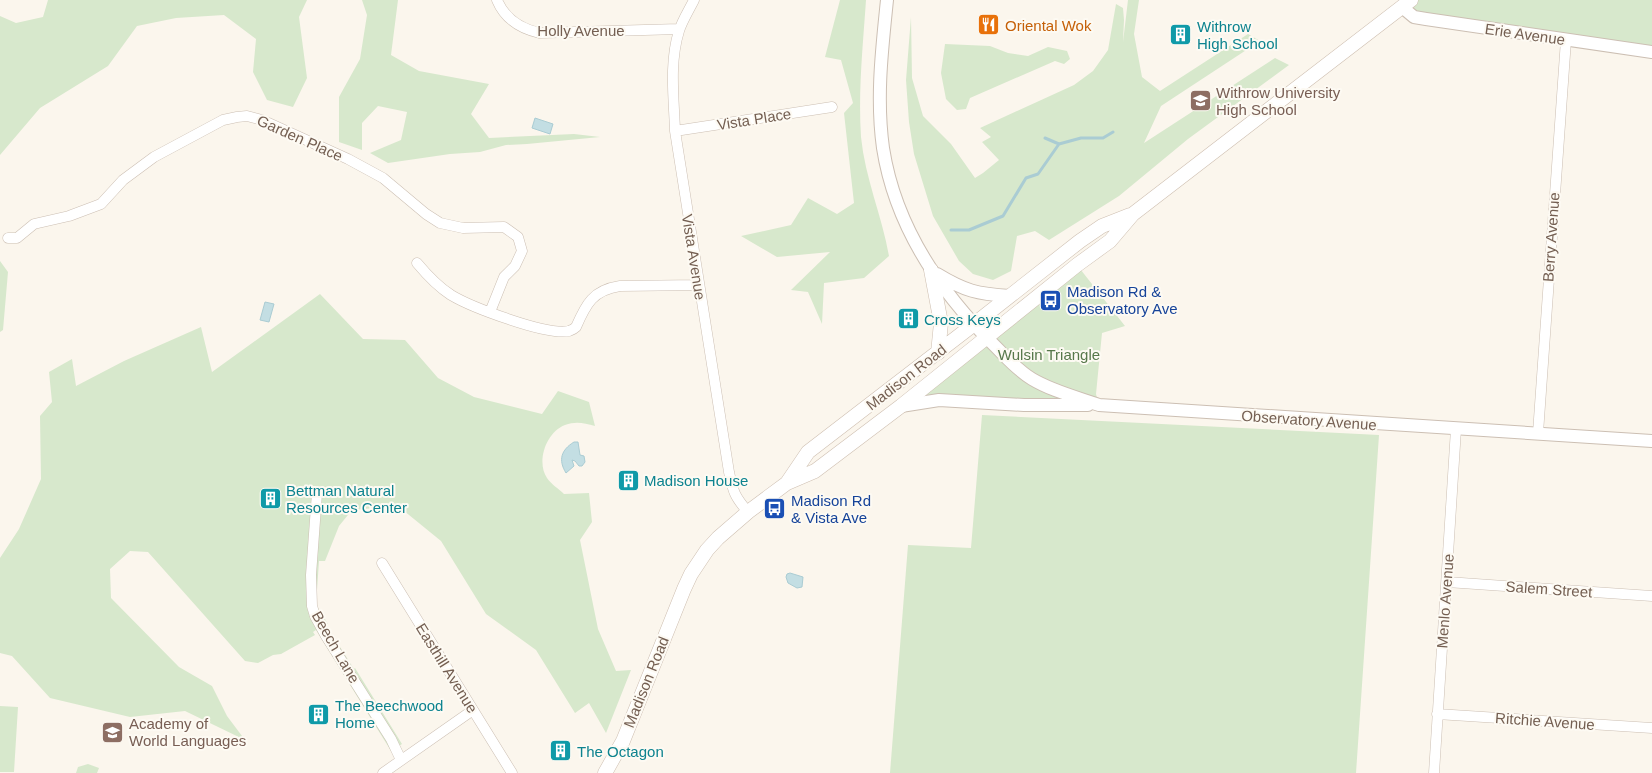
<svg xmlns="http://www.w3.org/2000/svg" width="1652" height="773" font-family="Arial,sans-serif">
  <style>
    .green { fill: #d7e8cc }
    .water { fill: #c3dee3; stroke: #aaccd3 }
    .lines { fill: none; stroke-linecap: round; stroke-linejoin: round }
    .stream { stroke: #aaccd3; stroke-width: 3 }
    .minor-casing { stroke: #ccbfb3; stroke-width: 11 }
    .tertiary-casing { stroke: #ccbfb3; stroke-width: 14 }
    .secondary-casing { stroke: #cebfb1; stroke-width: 15 }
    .minor { stroke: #fff; stroke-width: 10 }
    .tertiary { stroke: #fff; stroke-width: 12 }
    .secondary { stroke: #fff; stroke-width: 14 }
    .labels { text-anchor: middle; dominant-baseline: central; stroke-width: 4; stroke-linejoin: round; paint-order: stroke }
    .food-label { font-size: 15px; fill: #c56008; stroke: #fdfaf3; text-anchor: start }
    .culture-label { font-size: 15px; fill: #0d838f; stroke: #fdfaf3; text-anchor: start }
    .street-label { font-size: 15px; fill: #745f52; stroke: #fdfaf3 }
    .education-label { font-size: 15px; fill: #785e54; stroke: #fdfaf3; text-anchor: start }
    .transit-label { font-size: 15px; fill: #164399; stroke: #fdfaf3; text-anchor: start }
    .park-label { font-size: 15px; fill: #57784b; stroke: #fdfaf3 }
  </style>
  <rect width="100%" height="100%" fill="#fbf6ed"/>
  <path class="green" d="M48,0H307L299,17L307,78L293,107L267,100L253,72L256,39L224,15L176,18L137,26L108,66L40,108L0,155V16L16,23L43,17Z
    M362,0H398L391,55L419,71L489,84L471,114L489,138L574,134L600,137L527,144L506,145L480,152L450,154L388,163L370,153L401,140L407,112L378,106L362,123V150L339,142V97L360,59L367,15Z
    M840,0H866C863,45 858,91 861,137C865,178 882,216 889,256L864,278L824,283L822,324L808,292L791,290L830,252L777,257L741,236L791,225L808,198L837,214L854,203L844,113L853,103L841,60L825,57Z
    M1128,0H1139L1134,34L1142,77L1160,91L1248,34L1260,41L1161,106L1144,143L1275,58L1289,65L1188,139L1119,196L1049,240L1035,231L1017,236L1011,271L993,280L973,274L959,261L933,216L914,154L909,122L906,80L911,17L912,78L923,116L951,144L975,178L983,173L999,160L982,142L991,137L980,128L1074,85L1093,71L1108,50L1116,4L1123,8L1124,20L1123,42Z
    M1411,0H1652V52L1426,19L1402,7Z
    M945,44L990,46L1008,53L1028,56L1048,47L1067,51L1070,59L1064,64L1055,61L970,98L966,109L957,110L946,99L941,73Z
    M0,261L8,272L3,330L0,332Z
    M1077,265L1125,326L1102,333L1096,394L1099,405L901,406Z
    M320,294L363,339L405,340L438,378L474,397L542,414L558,391L589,402L595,426C584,423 576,421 565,425C546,432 536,462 547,478C551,484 559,489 564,494L589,493L592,522L580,540L598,629L616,671L631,670L606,733L589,703L575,713L536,650L486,614L441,541L398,506L352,510L339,526L325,561H319L316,605L328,624L326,625L354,669L355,668L402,744L391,751L316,630L313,632L315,635L281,654L273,655L258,663L245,661L148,552L130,551L110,569L111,598L179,667L212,686L227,716L245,740L185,711L130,717L50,698L12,656L0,653V558L19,529L41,479L40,416L52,402L49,372L72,359L76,386L124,361L201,327L212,372Z
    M982,415L1379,435L1356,773H890L908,545L971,548Z
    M0,706L18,707L14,772H0Z
    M88,764L99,768L97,773H76L78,767Z"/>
  <path class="water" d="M535,118L553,124L550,134L532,128Z
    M265,302L274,304L269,322L260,320Z
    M574,442H578L580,455L584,456L585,462L582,466H579L575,461L572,460L574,466L566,473C558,460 561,450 574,442Z
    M790,573L803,577L802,587L797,588L788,583L786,577L787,574Z"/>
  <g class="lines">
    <path class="stream" d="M1045,138L1059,144
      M951,230H969L1003,216L1026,178L1038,174L1059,144L1081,138H1103L1113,132"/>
    <defs>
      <path id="minor" d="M497,0C505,19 521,29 540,33L679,29
        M694,0C689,10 682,21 679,31C669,63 674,99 675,131L729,472C733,492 735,497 748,512
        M675,131L832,107
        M8,238H17L34,224L69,216L101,204L123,180L154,157L223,120L237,117L247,116L262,120L348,159L383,178L426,214L440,223L463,228L504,227L518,237L522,251L515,266L504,277L490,312
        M417,263C427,275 437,286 451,295C471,307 547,336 569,331C572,330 574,329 576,327C586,304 593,290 620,286L699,285
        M1538,433L1566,40
        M317,493L311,575L312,606L315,616L326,636L391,739L401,760
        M382,563L512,773
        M1447,582L1652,596
        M1437,714L1652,728
        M383,773L473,710
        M1434,773L1456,429"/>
      <path id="tertiary" d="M887,0C882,49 876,98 883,148C895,225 940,292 995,346C1007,358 1017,370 1032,379C1052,391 1076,397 1099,405L1652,441
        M1402,7L1414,17L1426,19L1652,52
        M937,274C965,291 977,294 1010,296
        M901,406L939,400L1024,405H1088"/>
      <path id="secondary" d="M931,270L941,323L938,353
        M787,483L808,452L973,325L1080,241L1102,226L1130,215
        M605,773L623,741L684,589L691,574L707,550L718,538L748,512L787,483L815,471L901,406L1077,265L1110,241L1133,214L1411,0"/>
    </defs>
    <use href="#minor" class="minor-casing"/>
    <use href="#tertiary" class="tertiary-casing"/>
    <use href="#secondary" class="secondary-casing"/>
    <use href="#minor" class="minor"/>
    <use href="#tertiary" class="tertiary"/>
    <use href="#secondary" class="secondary"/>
  </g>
  <defs>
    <symbol id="restaurant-square" viewBox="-11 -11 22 22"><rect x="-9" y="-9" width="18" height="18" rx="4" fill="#e8710a" stroke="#fdfaf3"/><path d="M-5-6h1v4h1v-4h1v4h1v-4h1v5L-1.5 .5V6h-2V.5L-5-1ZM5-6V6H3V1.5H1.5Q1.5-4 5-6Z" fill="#fff"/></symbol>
    <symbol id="building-square" viewBox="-11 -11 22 22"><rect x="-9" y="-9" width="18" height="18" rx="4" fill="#0f9aa8" stroke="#fdfaf3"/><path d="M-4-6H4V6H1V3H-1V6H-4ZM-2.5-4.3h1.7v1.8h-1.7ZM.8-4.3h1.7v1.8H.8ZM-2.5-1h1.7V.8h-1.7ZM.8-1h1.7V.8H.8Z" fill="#fff"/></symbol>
    <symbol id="school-square" viewBox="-11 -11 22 22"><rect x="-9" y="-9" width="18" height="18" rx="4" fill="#8d6e63" stroke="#fdfaf3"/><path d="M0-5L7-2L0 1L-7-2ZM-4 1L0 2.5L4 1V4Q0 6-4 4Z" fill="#fff"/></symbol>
    <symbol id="bus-square" viewBox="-11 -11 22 22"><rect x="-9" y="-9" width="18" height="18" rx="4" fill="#1a4fb4" stroke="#fdfaf3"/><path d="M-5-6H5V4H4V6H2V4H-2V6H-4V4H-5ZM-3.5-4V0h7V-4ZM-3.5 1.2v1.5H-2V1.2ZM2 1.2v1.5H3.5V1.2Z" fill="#fff"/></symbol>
  </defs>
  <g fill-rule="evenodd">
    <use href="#restaurant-square" x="976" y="12" width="25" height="25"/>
    <use href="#building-square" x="1168" y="22" width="25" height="25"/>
    <use href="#school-square" x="1188" y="88" width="25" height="25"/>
    <use href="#bus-square" x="1038" y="288" width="25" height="25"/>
    <use href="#building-square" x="896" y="306" width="25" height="25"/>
    <use href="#building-square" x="616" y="468" width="25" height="25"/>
    <use href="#building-square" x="258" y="486" width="25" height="25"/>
    <use href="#bus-square" x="762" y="496" width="25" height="25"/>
    <use href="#building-square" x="306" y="702" width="25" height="25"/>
    <use href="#school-square" x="100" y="720" width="25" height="25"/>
    <use href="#building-square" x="548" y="738" width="25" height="25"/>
  </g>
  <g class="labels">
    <g class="food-label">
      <text x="1005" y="25">Oriental Wok</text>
    </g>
    <g class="culture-label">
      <text x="1197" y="26">Withrow<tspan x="1197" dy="17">High School</tspan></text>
      <text x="924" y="319">Cross Keys</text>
      <text x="644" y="480">Madison House</text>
      <text x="286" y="490">Bettman Natural<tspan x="286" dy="17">Resources Center</tspan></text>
      <text x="335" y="705">The Beechwood<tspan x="335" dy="17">Home</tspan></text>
      <text x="577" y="751">The Octagon</text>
    </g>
    <g class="street-label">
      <text x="581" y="30">Holly Avenue</text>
      <text transform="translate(1525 34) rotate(8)">Erie Avenue</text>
      <text transform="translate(754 119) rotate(-9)">Vista Place</text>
      <text transform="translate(300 138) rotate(24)">Garden Place</text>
      <text transform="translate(1551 237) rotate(-86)">Berry Avenue</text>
      <text transform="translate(694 257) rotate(81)">Vista Avenue</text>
      <text transform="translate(906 377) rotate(-38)">Madison Road</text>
      <text transform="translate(1309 420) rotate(4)">Observatory Avenue</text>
      <text transform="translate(1549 589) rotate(4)">Salem Street</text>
      <text transform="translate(1445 601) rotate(-86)">Menlo Avenue</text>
      <text transform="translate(336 647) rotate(60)">Beech Lane</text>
      <text transform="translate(447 668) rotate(58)">Easthill Avenue</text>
      <text transform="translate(646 682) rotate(-68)">Madison Road</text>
      <text transform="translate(1545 721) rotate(4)">Ritchie Avenue</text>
    </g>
    <g class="education-label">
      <text x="1216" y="92">Withrow University<tspan x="1216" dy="17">High School</tspan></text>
      <text x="129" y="723">Academy of<tspan x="129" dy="17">World Languages</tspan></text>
    </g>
    <g class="transit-label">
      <text x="1067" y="291">Madison Rd &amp;<tspan x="1067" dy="17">Observatory Ave</tspan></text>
      <text x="791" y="500">Madison Rd<tspan x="791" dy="17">&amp; Vista Ave</tspan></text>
    </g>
    <g class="park-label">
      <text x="1049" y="354">Wulsin Triangle</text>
    </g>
  </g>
</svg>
